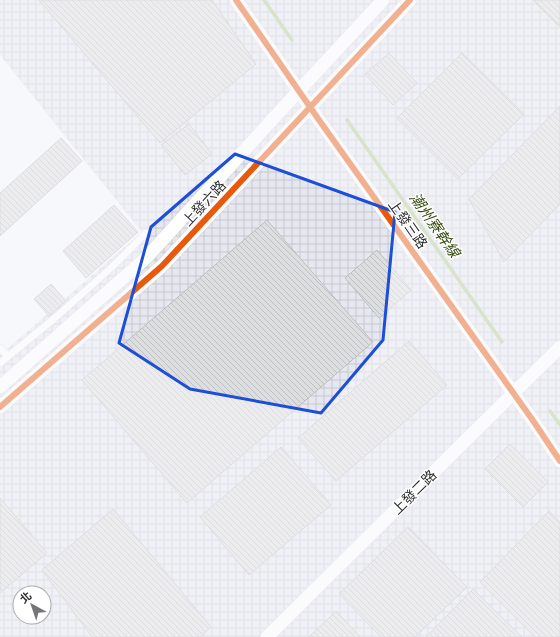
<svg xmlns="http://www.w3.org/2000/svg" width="560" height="637" font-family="Merriweather,'Noto Sans TC',serif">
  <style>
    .industrial { fill: url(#industrial-grid); fill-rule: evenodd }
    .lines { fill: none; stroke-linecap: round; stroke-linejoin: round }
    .stream { stroke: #b2ca91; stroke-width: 3.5 }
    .building { fill: url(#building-back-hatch); stroke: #bebec0 }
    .service-casing { stroke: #d3d3d5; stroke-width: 8 }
    .minor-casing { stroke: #d3d3d5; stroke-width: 14 }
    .service { stroke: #fefefe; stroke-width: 7 }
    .minor { stroke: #fefefe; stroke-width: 13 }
    .cycleway-casing { stroke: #fff; stroke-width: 8 }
    .cycleway { stroke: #e8590c; stroke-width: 6 }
    .marked { fill: none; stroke: #1d4ed8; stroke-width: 3; stroke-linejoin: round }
    .labels { text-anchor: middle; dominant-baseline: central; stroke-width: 3; stroke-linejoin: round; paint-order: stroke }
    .street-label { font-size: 14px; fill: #303032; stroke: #fff }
    .water-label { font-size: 15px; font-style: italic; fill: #384e12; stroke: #fff }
  </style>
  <defs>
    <pattern id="industrial-grid" width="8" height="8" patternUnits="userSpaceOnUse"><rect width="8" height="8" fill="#e6e8f0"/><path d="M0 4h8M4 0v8" fill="none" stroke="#c6c7ce"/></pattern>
    <pattern id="building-back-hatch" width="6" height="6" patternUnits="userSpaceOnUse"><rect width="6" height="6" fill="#dddedf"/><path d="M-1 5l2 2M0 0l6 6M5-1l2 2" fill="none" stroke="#bebfc0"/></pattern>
  </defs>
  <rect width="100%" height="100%" fill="#f7f8fb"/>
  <path class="industrial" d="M0,0H560V637H0V355L142,232L0,55ZM20,593H44V617H20Z"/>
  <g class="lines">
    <path class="stream" d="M264,0L292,40
      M347,120L502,342
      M550,411L560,425"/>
  </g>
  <path class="building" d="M39,0H212L256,64L160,143Z
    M533,0H560V27Z
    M389,53L417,83L393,105L365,74Z
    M462,53L524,114L458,179L397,118Z
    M560,106V204L504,262L469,199Z
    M189,124L212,154L185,175L161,145Z
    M61,138L82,161L0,236V193Z
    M114,205L138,232L86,278L63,251Z
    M267,220L373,342L187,503L82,380Z
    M377,250L411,290L379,318L345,278Z
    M51,284L66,301L49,316L34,299Z
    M409,341L447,385L336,481L298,438Z
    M510,444L548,482L523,507L485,469Z
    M281,447L331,505L249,575L200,517Z
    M0,498L47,553L0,593Z
    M113,509L211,627L200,637H92L42,570Z
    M549,511L560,522V637H535L480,582Z
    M408,527L467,587L415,637H381L339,594Z
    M473,589L522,637H426Z
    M336,611L360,637H309Z"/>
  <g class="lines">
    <defs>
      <path id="service" d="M0,348L8,356
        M0,363L56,317L111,268L146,233"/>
      <path id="minor" d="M236,0L319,120L534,422L560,461
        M0,387L146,258L282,109L383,0
        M0,407L162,266L410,0
        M267,637L560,347"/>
    </defs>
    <use href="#service" class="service-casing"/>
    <use href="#minor" class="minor-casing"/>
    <use href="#service" class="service"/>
    <use href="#minor" class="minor"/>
    <defs>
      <path id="cycleway" d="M236,0L319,120L534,422L560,461
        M0,407L162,266L410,0"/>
    </defs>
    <use href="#cycleway" class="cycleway-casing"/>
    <use href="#cycleway" class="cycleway"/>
  </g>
  <path d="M0 0H560V637H0ZM235,154L395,212L383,340L321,413L190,389L119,343L151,227Z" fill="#f7f8fb" fill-opacity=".55" fill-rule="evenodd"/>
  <path class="marked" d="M235,154L395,212L383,340L321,413L190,389L119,343L151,227Z"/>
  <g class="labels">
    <g class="street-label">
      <text transform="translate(204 203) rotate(-47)">上發六路</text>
      <text transform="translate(408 224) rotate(55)">上發三路</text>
      <text transform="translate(414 492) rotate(-45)">上發二路</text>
    </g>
    <g class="water-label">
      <text transform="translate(435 225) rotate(55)">潮州寮幹線</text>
    </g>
  </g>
  <g transform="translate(32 605) rotate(320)"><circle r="19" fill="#ffffff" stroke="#acacad"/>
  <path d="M0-3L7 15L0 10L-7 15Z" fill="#767678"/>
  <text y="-6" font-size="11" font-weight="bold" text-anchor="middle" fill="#303032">北</text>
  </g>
</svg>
